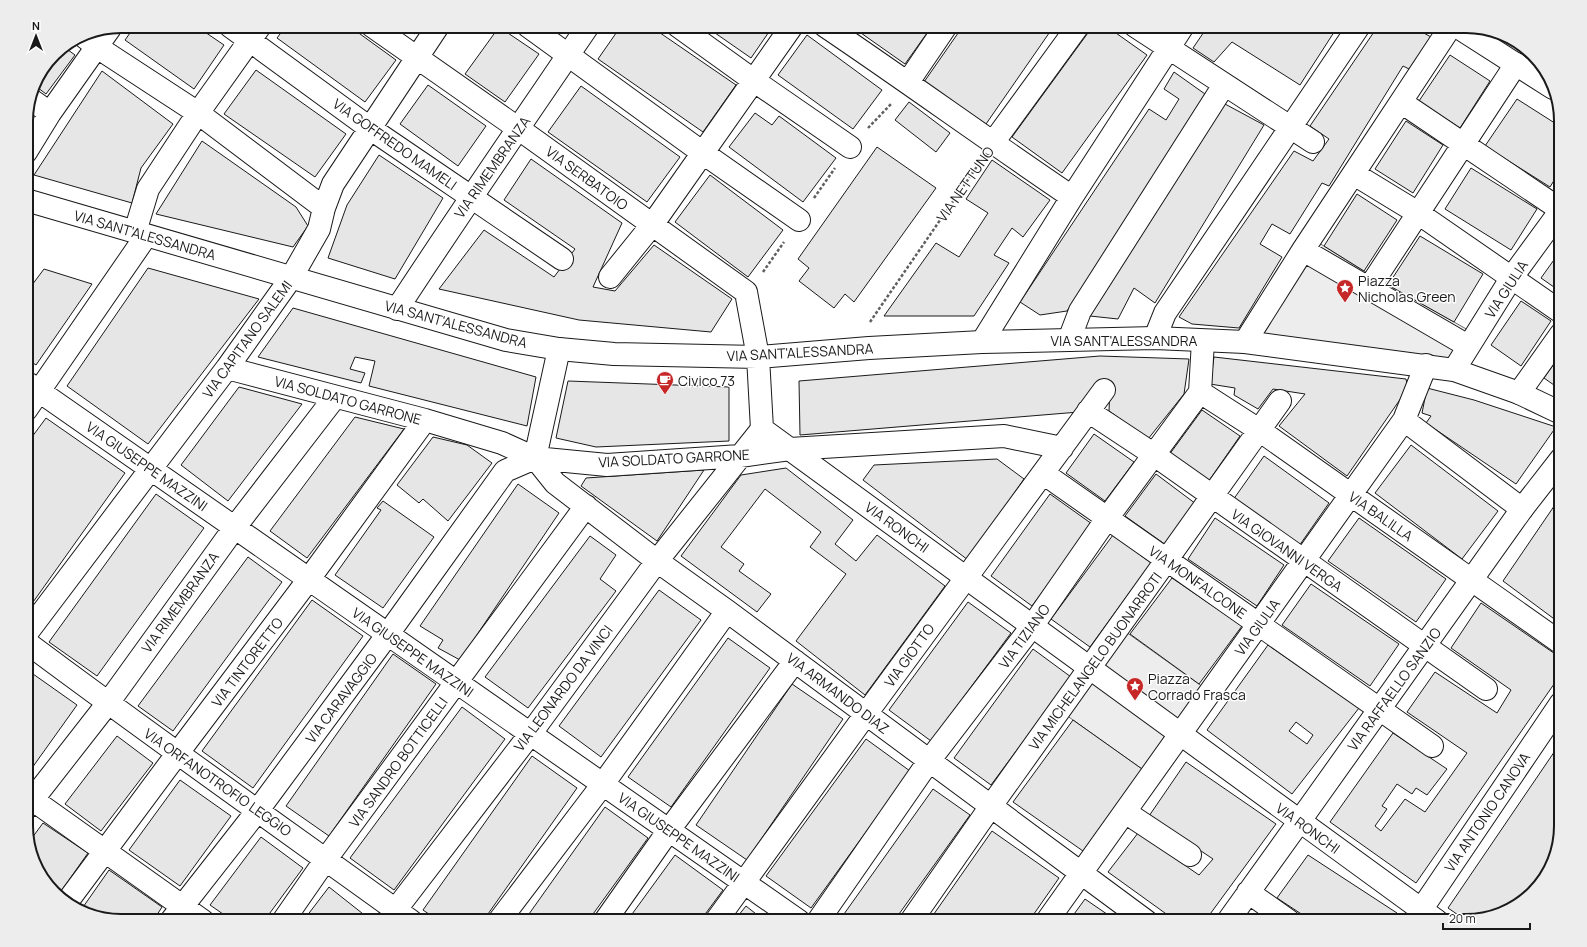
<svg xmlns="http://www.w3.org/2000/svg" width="1587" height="947" font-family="Manrope,sans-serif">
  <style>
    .parking { fill: #ededed; stroke: #6a6a6a }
    .building { fill: #e6e6e6; stroke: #1a1a1a; fill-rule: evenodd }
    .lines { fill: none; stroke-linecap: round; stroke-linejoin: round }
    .street-casing { stroke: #1a1a1a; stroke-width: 24 }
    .secondary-casing { stroke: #1a1a1a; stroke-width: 24 }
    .path { stroke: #5f5f5f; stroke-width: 2.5; stroke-dasharray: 3 2; stroke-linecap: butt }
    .street { stroke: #fff; stroke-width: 22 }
    .secondary { stroke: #fff; stroke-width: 22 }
    .labels { text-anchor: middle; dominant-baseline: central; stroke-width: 3; stroke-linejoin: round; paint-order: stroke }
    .street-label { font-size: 14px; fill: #1a1a1a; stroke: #fff }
    .poi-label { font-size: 14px; fill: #1a1a1a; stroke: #fff; text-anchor: start }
    .rim { fill: none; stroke: #1a1a1a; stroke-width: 2 }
  </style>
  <rect width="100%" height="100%" fill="#fff"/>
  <path class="parking" d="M1311,238L1364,271L1477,335L1454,370L1245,342Z
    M1119,627L1210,692L1142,769L1059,710Z"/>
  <path class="building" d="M135,26H196L224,45L194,89L125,40Z
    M286,26H349L396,60L365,102L277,38Z
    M403,26H420L415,34Z
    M621,26H650L736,85L703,132L598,59Z
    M705,26H773L751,58Z
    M851,26H932L905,64Z
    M963,26H1054L986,124L924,82Z
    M1093,26H1106L1147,55L1062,173L1012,137Z
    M1208,26H1338L1300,85L1232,42L1214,62L1193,48Z
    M1378,26H1411L1431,37L1409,69L1403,66L1329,186L1322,183L1290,234L1272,224L1260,244L1282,257L1239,328L1192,324L1179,317L1294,151L1313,161L1329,139L1310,126Z
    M499,27L539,54L505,102L465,74Z
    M807,35L882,90L853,129L778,75Z
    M64,47L75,55L46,94L33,84L54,54Z
    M1450,55L1490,81L1460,128L1419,101Z
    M256,70L346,134L315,177L224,114Z
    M102,71L173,124L141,168L132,203L34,175Z
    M1174,72L1205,94L1067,311L1040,315L1020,302L1149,109L1166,120L1179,99L1164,89Z
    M428,85L486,126L458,166L400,124Z
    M581,86L680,157L647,202L548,132Z
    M1517,99L1561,127V169L1550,187L1485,146Z
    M909,102L950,133L936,152L895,120Z
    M1225,104L1264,125L1155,303L1134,288L1118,319L1090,316Z
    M755,113L772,125L779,116L836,158L803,202L729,147Z
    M1406,121L1443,145L1413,193L1375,169Z
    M202,141L296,207L308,226L293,247L156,214Z
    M877,147L936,188L854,302L845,294L834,308L799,281L809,268L798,259Z
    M379,155L443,198L395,279L328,258L347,205Z
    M531,159L622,223L593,287L615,291L654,245L732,299L711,332L579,320L439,289L484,230L554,277L575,249L504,200Z
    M992,160L1050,200L1023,237L1012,228L994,255L1009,263L974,316H884L936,243L959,257L988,213L966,199Z
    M1471,168L1537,209L1511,250L1445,209Z
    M710,175L783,230L748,277L675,222Z
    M1357,194L1397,220L1364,271L1324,246Z
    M1420,236L1483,274L1454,322L1388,285Z
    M1561,250V292L1541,278Z
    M148,268L259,299L148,444L67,386Z
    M44,269L92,284L36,365L26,358V293Z
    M1521,301L1551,321L1521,366L1491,345Z
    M293,308L536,377L527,426L369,386L375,361L355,357L350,369L365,373L361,383L258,357Z
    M1561,354V390L1544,378Z
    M1100,356L1189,359L1184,394L1148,439L1109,411L1110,387L1079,412L800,435L799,381Z
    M1214,357L1406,379L1408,388L1347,476L1279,426L1305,394L1273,389L1258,409L1234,395L1235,388L1210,384Z
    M568,381L729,387V441L596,447L556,438Z
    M239,387L302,404L228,501L181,465Z
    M1427,388L1474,400L1556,427L1516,484L1426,423L1431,416L1422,413Z
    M1202,410L1240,436L1208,482L1169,455Z
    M355,417L404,429L307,558L270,531Z
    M46,418L125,473L26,612V445Z
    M1094,434L1134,462L1105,501L1066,473Z
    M433,437L467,445L492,463L448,521L423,499L419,503L397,485Z
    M1411,445L1498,511L1462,559L1375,493Z
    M1264,456L1329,503L1299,546L1233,500Z
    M997,459L1024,479L968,560L863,480L874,465Z
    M786,468L853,520L835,544L856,561L877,535L945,586L865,695L796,641L846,574L810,547L821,532L765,489L721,547L744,564L739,571L771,594L757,612L681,556L741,475Z
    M704,470L657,541L581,486L586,478Z
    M1156,474L1196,504L1166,545L1125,516Z
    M518,484L559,513L460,660L438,648L443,640L420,626Z
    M156,494L204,528L97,676L49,642Z
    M1050,494L1092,524L1032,606L991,576Z
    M1561,496V624L1503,581Z
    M383,501L434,537L383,608L335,575L381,510L377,508Z
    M1215,518L1284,565L1257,606L1188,559Z
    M1359,518L1446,579L1416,622L1328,561Z
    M1113,535L1151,563L1090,647L1051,619Z
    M590,536L616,555L600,579L616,591L528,708L485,677Z
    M248,557L282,582L173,731L138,706Z
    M1172,578L1242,626L1199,684L1130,634Z
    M1311,584L1399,644L1370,686L1282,625Z
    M659,590L701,620L601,757L559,726Z
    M312,600L363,636L253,788L202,751Z
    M968,602L1011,633L931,741L889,710Z
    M1481,603L1561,658V674L1416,883L1330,822L1393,733L1447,769L1427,795L1416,788L1412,794L1397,784L1382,806L1387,809L1375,826L1381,831L1405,799L1425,812L1467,753L1407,712L1435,672L1497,713L1511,690L1451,648Z
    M728,638L770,668L671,807L628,777Z
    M1268,645L1359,708L1292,794L1207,730ZM1296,722L1313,735L1307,744L1289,731Z
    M1033,649L1071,677L991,785L954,758Z
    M393,654L436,684L329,836L286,806Z
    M26,669L77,705L27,775H26Z
    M792,684L843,719L747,860L696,825Z
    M462,707L505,739L394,890L350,858Z
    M1073,720L1142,769L1083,851L1013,802Z
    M117,736L153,763L101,831L65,804Z
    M866,739L910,771L811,908L766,876Z
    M1561,742V826L1550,865L1537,884L1514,908L1467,921L1448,908Z
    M532,756L577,788L483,921H439L423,910Z
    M1186,762L1276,824L1205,921H1176L1108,872L1138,833L1199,875L1213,859L1149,816Z
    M180,780L231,816L180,886L129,850Z
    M933,789L970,815L894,921H839Z
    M605,807L648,838L588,921H524Z
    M43,823L88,853L59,894L39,874L29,842Z
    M992,831L1059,878L1029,921H929Z
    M261,837L303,868L264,921H233L210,905Z
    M675,855L723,890L700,921H627Z
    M1308,855L1397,913L1392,921H1312L1277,898Z
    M109,870L162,907L153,921H121L81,910Z
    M329,887L372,921H303Z
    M1085,899L1117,921H1069Z
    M746,906L765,921H734Z"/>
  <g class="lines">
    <defs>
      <path id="street" d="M230,26L371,129L562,259
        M372,26L519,129L746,292L758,357
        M528,26L703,153L799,220
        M678,26L753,80L850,147
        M825,26C908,82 989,141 1072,197
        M1135,26L1313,142
        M82,35L97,47L198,113L324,208
        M908,82L946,26
        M30,99L50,113
        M1401,102L1561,210
        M992,144L1078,26
        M26,152L50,113L110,28
        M1354,174L1418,213L1561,312
        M135,232L148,189L198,113L260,26
        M1303,250L1468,346
        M610,277L652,225L792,26
        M1369,288L1516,64
        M1155,338L1165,313L1359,26
        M1069,340L1080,311L1224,85
        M982,342L1072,197L1183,26
        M1245,342L1303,250L1451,26
        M227,368L425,420L502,443L535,458L607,465L740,456L790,449L1004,436L1062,448
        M26,382L799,921
        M1200,392L1259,430L1561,643
        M1519,393L1561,334
        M26,410L146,236
        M1088,411L1153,454L1486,689
        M1404,420L1522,509
        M535,458L555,483L657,561L727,611L1146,921
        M535,458L559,349
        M1043,473L1432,746
        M26,634L227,368L291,278L319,229L324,208L333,184L438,26
        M26,642C153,737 282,828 411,921
        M26,795L203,921
        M26,808L108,703L235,527L335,397
        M1125,812L1190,855
        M1248,892L1289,921
        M67,902L177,754L309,579L425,420
        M171,921L258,810L388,634L505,471L535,458
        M283,921L326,859L586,506
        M387,921L531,733L657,561L762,429
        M499,921L603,784L727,611
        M605,921L669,830L795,661
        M716,921L866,714L1104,390
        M818,921L929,761L1033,625L1108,517L1200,392L1203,341
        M911,921L991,806L1280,401
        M1047,921L1404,420L1426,365
        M1228,921L1299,822"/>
      <path id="secondary" d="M1456,26L1553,88
        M26,200L506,340L559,349L614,354L758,357L869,348L982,342L1155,338L1245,342L1454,370L1519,393L1561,413
        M397,309C459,214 524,120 588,26
        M758,357L762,429L1437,921
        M1454,370L1512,277L1561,210
        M1299,822L1522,509L1561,459
        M1421,910L1561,703"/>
    </defs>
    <use href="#street" class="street-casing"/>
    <use href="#secondary" class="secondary-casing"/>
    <path class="path" d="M868,128L892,103
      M814,198L835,168
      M763,272L784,242
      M870,322L978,165"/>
    <use href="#street" class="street"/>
    <use href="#secondary" class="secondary"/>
  </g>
  <defs>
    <symbol id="sight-pin" viewBox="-11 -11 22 30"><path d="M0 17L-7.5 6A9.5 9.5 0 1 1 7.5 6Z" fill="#c62828" stroke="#fff"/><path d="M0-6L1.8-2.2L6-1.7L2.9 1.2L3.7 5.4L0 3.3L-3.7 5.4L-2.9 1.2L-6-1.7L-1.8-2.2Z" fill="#fff"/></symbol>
    <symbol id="cafe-pin" viewBox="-11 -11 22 30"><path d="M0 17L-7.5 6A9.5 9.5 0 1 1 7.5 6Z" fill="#c62828" stroke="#fff"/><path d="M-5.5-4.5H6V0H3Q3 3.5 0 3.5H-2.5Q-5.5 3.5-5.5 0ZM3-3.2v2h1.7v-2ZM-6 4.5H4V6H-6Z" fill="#fff"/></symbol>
  </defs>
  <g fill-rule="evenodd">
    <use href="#sight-pin" x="1335" y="278" width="20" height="27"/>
    <use href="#cafe-pin" x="655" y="370" width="20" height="27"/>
    <use href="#sight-pin" x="1125" y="676" width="20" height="27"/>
  </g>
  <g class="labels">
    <g class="street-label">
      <text transform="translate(395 144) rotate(35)">VIA GOFFREDO MAMELI</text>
      <text transform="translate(492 167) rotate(-55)">VIA RIMEMBRANZA</text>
      <text transform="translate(587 178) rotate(36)">VIA SERBATOIO</text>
      <text transform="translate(965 184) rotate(-55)">VIA NETTUNO</text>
      <text transform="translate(145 235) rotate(16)">VIA SANT'ALESSANDRA</text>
      <text transform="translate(1506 289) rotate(-57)">VIA GIULIA</text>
      <text transform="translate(456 324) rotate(15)">VIA SANT'ALESSANDRA</text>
      <text transform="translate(247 339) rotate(-54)">VIA CAPITANO SALEMI</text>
      <text x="1124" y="340">VIA SANT'ALESSANDRA</text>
      <text transform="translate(800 352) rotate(-3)">VIA SANT'ALESSANDRA</text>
      <text transform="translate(348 400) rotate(15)">VIA SOLDATO GARRONE</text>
      <text transform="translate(674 458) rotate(-3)">VIA SOLDATO GARRONE</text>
      <text transform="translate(147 466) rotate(35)">VIA GIUSEPPE MAZZINI</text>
      <text transform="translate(1381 516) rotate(35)">VIA BALILLA</text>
      <text transform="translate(897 527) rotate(36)">VIA RONCHI</text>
      <text transform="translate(1287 550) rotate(35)">VIA GIOVANNI VERGA</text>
      <text transform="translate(1198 582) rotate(35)">VIA MONFALCONE</text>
      <text transform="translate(180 602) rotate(-54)">VIA RIMEMBRANZA</text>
      <text transform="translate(1257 627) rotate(-54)">VIA GIULIA</text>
      <text transform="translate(1024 636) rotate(-54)">VIA TIZIANO</text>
      <text transform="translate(413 652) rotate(35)">VIA GIUSEPPE MAZZINI</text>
      <text transform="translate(909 655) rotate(-54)">VIA GIOTTO</text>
      <text transform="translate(1095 661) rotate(-54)">VIA MICHELANGELO BUONARROTI</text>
      <text transform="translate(247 662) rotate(-53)">VIA TINTORETTO</text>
      <text transform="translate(563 688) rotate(-53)">VIA LEONARDO DA VINCI</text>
      <text transform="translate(1394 689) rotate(-54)">VIA RAFFAELLO SANZIO</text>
      <text transform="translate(838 693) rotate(37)">VIA ARMANDO DIAZ</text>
      <text transform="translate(341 698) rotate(-53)">VIA CARAVAGGIO</text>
      <text transform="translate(398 762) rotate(-54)">VIA SANDRO BOTTICELLI</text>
      <text transform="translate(218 782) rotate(35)">VIA ORFANOTROFIO LEGGIO</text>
      <text transform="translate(1487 812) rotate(-56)">VIA ANTONIO CANOVA</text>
      <text transform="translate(1308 828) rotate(36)">VIA RONCHI</text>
      <text transform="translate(679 837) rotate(35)">VIA GIUSEPPE MAZZINI</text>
    </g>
    <g class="poi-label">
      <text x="1358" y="280">Piazza<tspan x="1358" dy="16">Nicholas Green</tspan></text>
      <text x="678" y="380">Civico 73</text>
      <text x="1148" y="678">Piazza<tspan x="1148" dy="16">Corrado Frasca</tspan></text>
    </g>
  </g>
  <path d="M0 0H1587V947H0ZM121 33H1466A88 88 0 0 1 1554 121V826A88 88 0 0 1 1466 914H121A88 88 0 0 1 33 826V121A88 88 0 0 1 121 33Z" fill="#ededed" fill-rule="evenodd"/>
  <path class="rim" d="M121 33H1466A88 88 0 0 1 1554 121V826A88 88 0 0 1 1466 914H121A88 88 0 0 1 33 826V121A88 88 0 0 1 121 33Z"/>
  <g transform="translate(36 36)" stroke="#ffffff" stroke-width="3" paint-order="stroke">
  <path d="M0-3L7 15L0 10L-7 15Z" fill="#1a1a1a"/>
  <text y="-6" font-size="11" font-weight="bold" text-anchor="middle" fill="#1a1a1a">N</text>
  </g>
  <path d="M1443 923v6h87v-6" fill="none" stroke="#1a1a1a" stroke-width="2"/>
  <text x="1449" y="923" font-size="12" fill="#1a1a1a" stroke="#ffffff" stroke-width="3" paint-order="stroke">20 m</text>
</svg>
